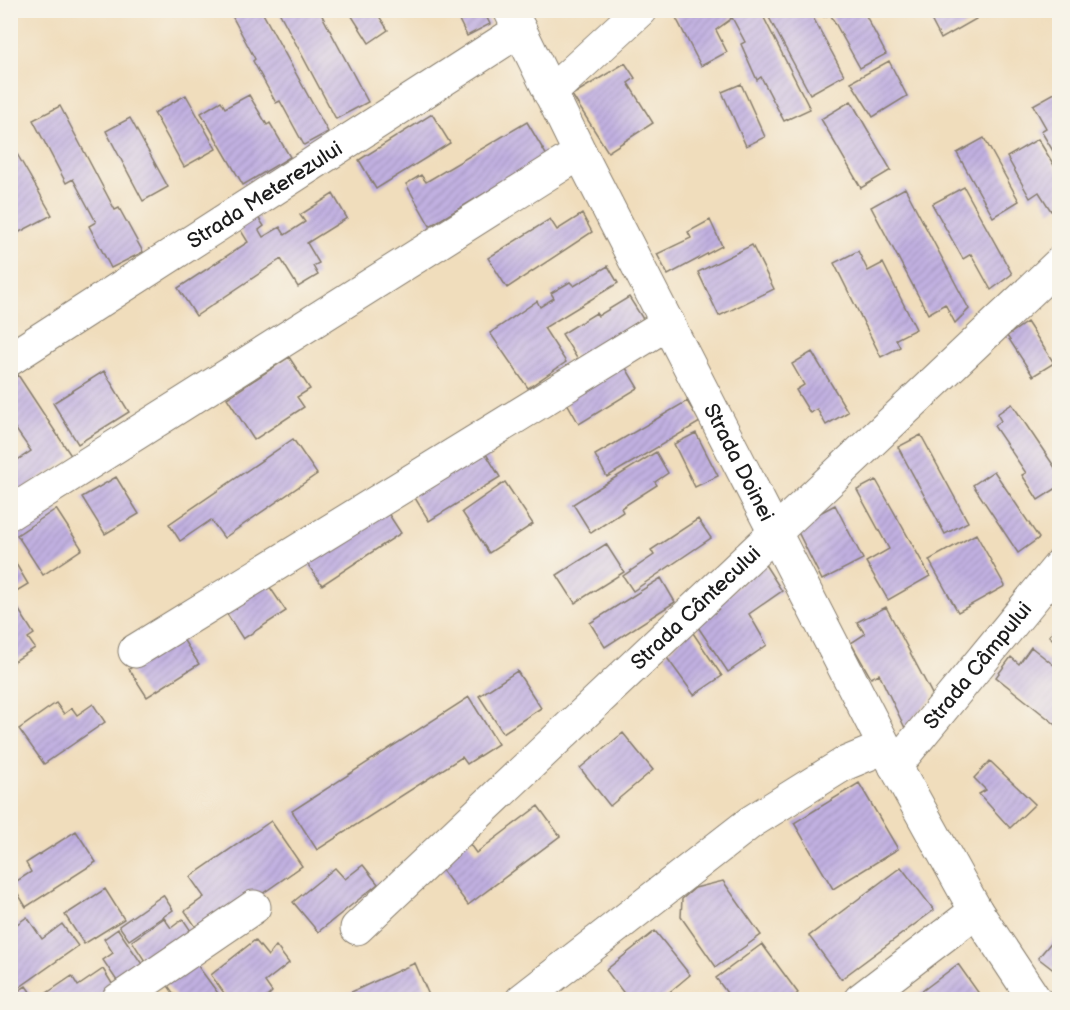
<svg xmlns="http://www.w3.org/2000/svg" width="1070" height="1010" font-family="'Balsamiq Sans',sans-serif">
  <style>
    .building { fill: url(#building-hatch) }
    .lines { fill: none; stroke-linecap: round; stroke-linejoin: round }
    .minor-casing { stroke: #867c6c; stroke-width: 35 }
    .minor { stroke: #fff; stroke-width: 33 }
    .labels { text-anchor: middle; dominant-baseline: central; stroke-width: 5; stroke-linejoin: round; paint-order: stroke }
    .street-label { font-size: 21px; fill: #1c1c1c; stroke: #f7f3e8 }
  </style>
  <defs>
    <pattern id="building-hatch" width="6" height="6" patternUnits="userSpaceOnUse" patternTransform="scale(1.5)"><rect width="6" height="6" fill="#c1b0e1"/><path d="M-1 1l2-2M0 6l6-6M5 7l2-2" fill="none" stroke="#a597c0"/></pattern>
  </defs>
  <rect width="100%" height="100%" fill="#f7f3e8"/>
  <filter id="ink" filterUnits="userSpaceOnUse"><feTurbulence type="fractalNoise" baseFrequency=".0167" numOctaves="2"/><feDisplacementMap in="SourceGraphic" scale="12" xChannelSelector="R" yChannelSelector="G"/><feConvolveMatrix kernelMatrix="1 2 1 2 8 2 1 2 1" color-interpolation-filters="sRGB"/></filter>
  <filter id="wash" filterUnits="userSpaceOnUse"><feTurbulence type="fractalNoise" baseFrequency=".008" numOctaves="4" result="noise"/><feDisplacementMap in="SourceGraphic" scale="24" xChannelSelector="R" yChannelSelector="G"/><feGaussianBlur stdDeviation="1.35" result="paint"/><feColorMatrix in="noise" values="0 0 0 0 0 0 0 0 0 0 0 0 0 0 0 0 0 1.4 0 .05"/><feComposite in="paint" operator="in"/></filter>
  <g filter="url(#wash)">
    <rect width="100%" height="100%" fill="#f0ddbc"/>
    <g id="blocks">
      <path class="building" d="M237,10H261L328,132L304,145L280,101L276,103L253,61L255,59L231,14Z
        M278,10H319L368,102L336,119Z
        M348,10H381L377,13L388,30L369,43Z
        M454,10H483L490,24L467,36Z
        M672,10H726L731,19L716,30L727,52L701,66Z
        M728,10H760L810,109L784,121L761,77L757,80L741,44L745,42Z
        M765,10H809L844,75L810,94Z
        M821,10H863L886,54L860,68L830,14L824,17Z
        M926,10H972L976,19L941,39Z
        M889,61L907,96L873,117L851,82Z
        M625,63L635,78L628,83L653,123L608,152L572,95Z
        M741,84L765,137L746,146L722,92Z
        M1060,90V154L1056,156L1041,131L1046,128L1033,105Z
        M186,95L216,149L184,167L154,113Z
        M249,95L267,125L270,123L290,157L243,185L201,113L221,101L225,108Z
        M851,101L891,170L861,188L821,119Z
        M60,106L115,210L119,208L143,252L111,268L89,226L96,222L73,179L66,183L33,120Z
        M432,114L450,143L376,189L359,160Z
        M130,118L168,187L143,201L106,131Z
        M527,122L547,156L430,226L406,184L421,175L426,182Z
        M984,138L1019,201L993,217L957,153Z
        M1038,139L1060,175V206L1051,211L1039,192L1030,198L1007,157Z
        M13,147L52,215L12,236L10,233V148Z
        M964,187L1012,274L991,290L971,254L963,259L932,204Z
        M905,188L969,309L955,323L945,304L928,314L871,207Z
        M333,194L347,218L307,243L319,263L313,266L318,275L298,287L281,259L196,316L178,288L248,242L238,226L256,214L264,226L259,230L263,237L280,227L285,235L305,222L300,215Z
        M582,214L592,232L507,288L488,258L550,219L557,230Z
        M710,220L722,246L668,275L657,254L691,238L688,232Z
        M752,245L774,289L719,316L698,272Z
        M858,251L868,271L883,263L916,329L896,339L900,347L881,357L834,263Z
        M608,266L618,283L544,328L566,362L528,388L490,333L537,301L540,307L554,298L551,293L570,282L574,286Z
        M629,297L643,319L578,360L562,334L596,313L598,316Z
        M1027,322L1054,363L1033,376L1007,336Z
        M812,352L848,412L826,425L817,409L810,413L796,390L804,385L792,364Z
        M289,357L310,389L297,397L304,407L254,440L227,398Z
        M620,358L638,388L579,424L562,394Z
        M104,371L129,412L78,444L53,403Z
        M18,375L72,457L16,494L10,484V465L31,451L10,421V380Z
        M687,401L700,422L607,477L595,455Z
        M1012,404L1060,475V486L1038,500L1022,475L1026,473L994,426L1001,421L997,414Z
        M696,433L718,476L695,487L674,444Z
        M921,435L968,522L945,534L898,447Z
        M293,439L317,474L224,538L211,520L180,541L169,524Z
        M480,444L500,477L429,521L409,488Z
        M656,452L668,473L655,482L657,485L621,508L623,512L591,533L573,504Z
        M994,471L1039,538L1018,553L973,485Z
        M116,477L139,514L105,534L82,497Z
        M876,480L930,576L888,600L866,562L889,549L857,490Z
        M505,482L533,524L489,553L462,512Z
        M835,505L863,559L822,580L795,526Z
        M384,507L401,533L322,585L304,559Z
        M56,509L82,549L43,575L17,535Z
        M698,519L711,538L633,591L623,576L654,555L651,550Z
        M976,534L1005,586L958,612L929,560Z
        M606,544L624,572L575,603L557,575Z
        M10,554L28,584L10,595Z
        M764,563L782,591L749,614L767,645L728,672L696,624Z
        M661,578L675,602L605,647L590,623Z
        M267,583L286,611L243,639L225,611Z
        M17,607L34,634L28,638L35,648L10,664V611Z
        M886,607L933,696L905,728L879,674L871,678L851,643L865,634L857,622Z
        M1060,624V646L1049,636Z
        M691,630L722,676L694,695L665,655Z
        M181,636L199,664L147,697L129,669Z
        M1031,647L1060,670V728L996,677L1011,657L1019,664Z
        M517,671L541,708L503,733L479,696Z
        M469,697L498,744L467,764L462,757L317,850L292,811Z
        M56,703L64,714L72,708L77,715L93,704L105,722L44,764L19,729Z
        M623,733L653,770L610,806L580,768Z
        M990,761L1035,804L1010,828L979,794L986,790L974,778Z
        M859,783L898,849L833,889L794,823Z
        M538,806L560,836L468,905L436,862L466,839L476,853Z
        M271,821L302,866L223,921L200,933L185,911L204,897L190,877Z
        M76,831L96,862L26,907L12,884L31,872L26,863Z
        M363,865L378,884L318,932L293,902L335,868L345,879Z
        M901,867L934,910L841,979L809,936Z
        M723,881L761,935L716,967L681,917L682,899L695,888Z
        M105,889L124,919L84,944L65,915Z
        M163,895L173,910L129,940L119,926Z
        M27,917L42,939L62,924L78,946L10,994V956L16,952L10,944V929Z
        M164,918L171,928L183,919L195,937L150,969L132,941Z
        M118,929L146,970L121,987L103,960L113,953L104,939Z
        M655,931L690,975L660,1000H629L606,970Z
        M1060,932V975L1038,958Z
        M255,940L268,956L276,946L289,963L265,982L272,992L264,1000H229L211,975Z
        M762,944L798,993L790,1000H732L716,978Z
        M192,958L223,1000H178L164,980Z
        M415,963L431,1000H334Z
        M958,964L980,995L974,1000H920L917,995Z
        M103,969L116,990L100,1000H42L41,997L72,976L78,986Z
        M26,986L36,1000H10V996Z"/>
    </g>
  </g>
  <g filter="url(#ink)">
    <use href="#blocks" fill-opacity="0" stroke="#867c6c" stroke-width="1.5"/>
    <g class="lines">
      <defs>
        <g id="minor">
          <path id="s1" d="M510,10L580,153L885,747L976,911L1035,1000"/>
          <path d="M550,93L640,10"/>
          <path id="s2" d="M10,359L520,30"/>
          <path d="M10,513L580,153"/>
          <path d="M135,651L668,323"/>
          <path id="s3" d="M895,766L1060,565"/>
          <path id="s4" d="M357,928L1060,263"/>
          <path d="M118,1000L254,907"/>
          <path d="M522,1000L751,822L844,764L885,747"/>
          <path d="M860,1000L976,911"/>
        </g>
      </defs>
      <use href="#minor" class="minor-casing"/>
      <use href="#minor" class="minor"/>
    </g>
  </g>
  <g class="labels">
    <g class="street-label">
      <text stroke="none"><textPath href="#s2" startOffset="303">Strada Meterezului</textPath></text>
      <text stroke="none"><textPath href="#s1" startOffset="507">Strada Doinei</textPath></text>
      <text stroke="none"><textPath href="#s4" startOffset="466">Strada Cântecului</textPath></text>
      <text stroke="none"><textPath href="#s3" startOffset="130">Strada Câmpului</textPath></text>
    </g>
  </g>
  <rect width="1070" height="1010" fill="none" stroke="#f7f3e8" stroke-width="36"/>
</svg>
